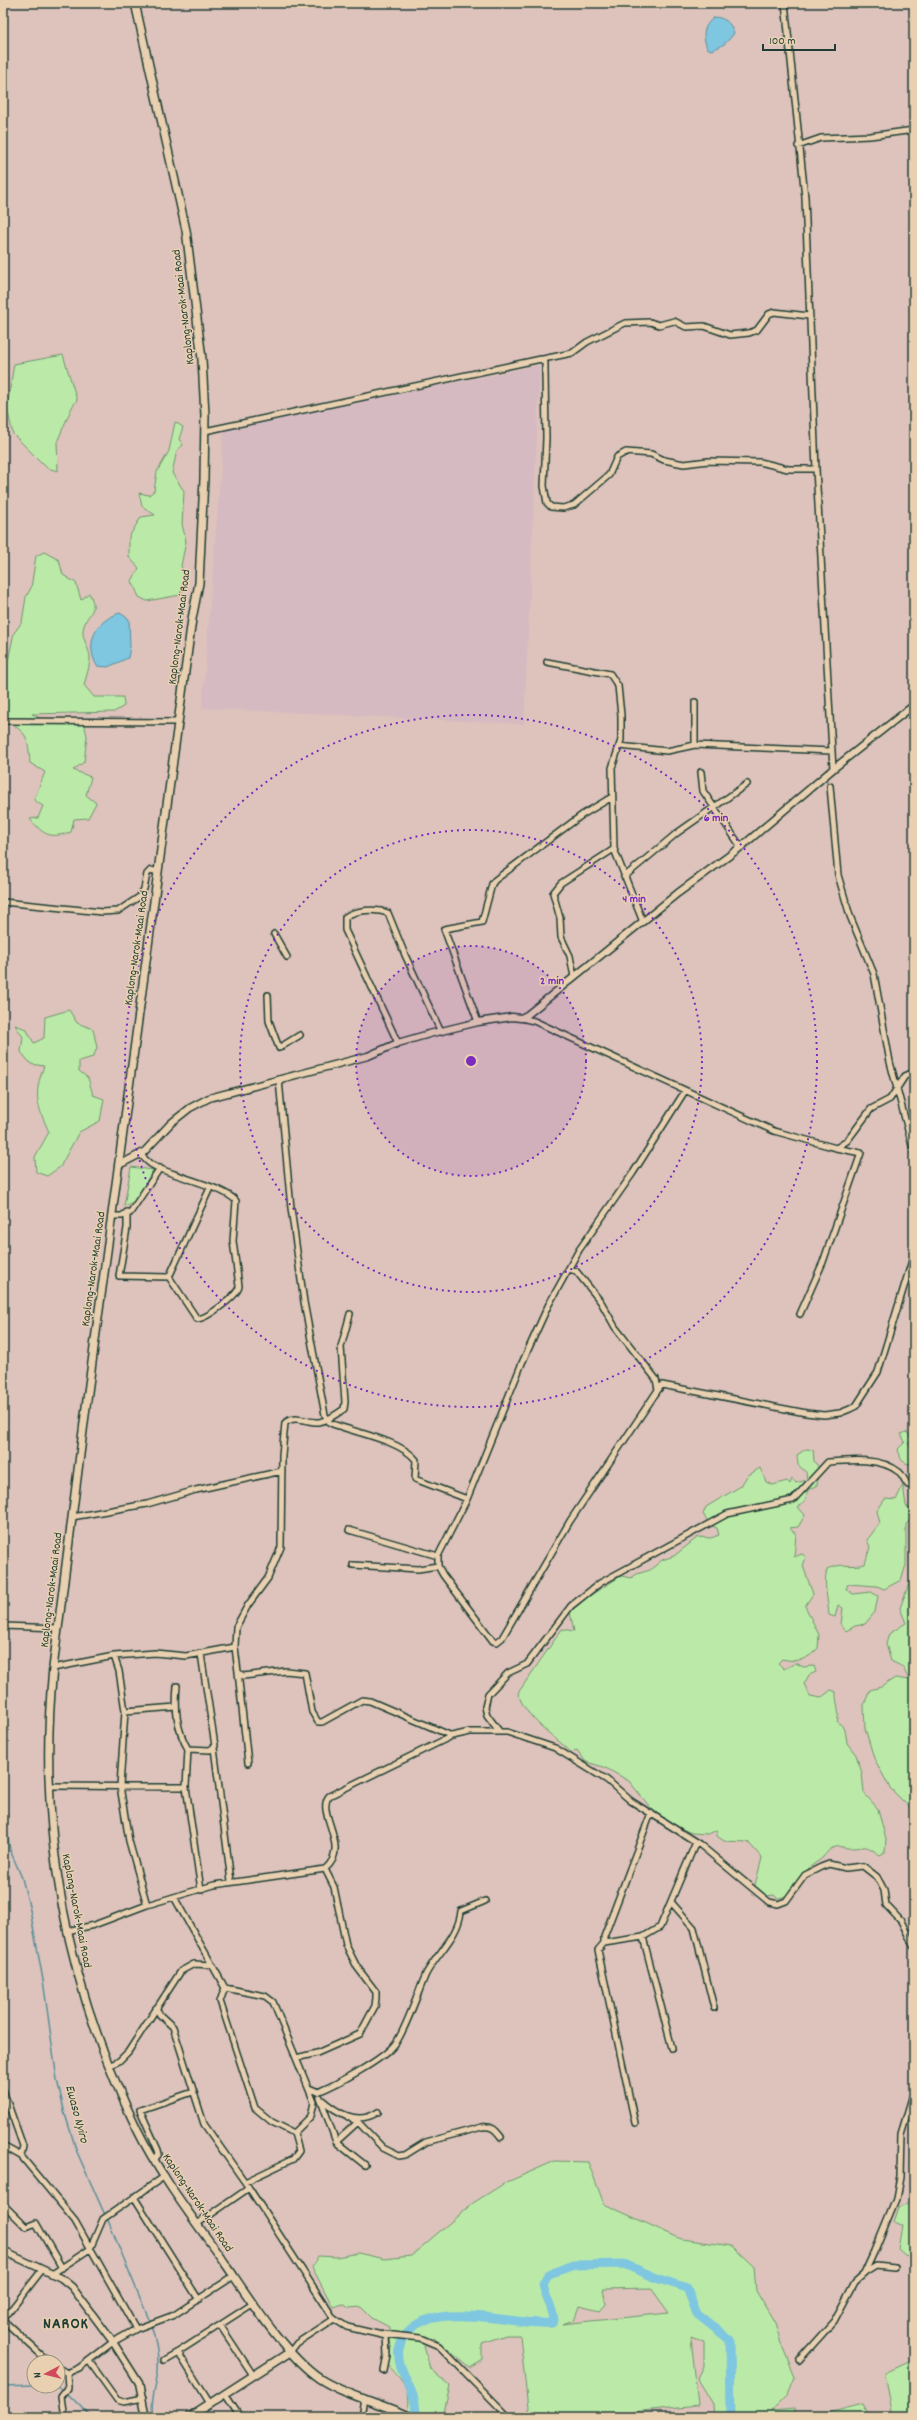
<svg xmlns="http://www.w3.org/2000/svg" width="917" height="2420" font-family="Dekko,sans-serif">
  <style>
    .built { fill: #d5bac2 }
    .green { fill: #bbeaa8; stroke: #6d946e; fill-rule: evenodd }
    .water { fill: #7fc6e0; stroke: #598f9b }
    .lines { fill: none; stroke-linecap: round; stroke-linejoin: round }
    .stream { stroke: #598f9b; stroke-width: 1.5 }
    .river { stroke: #7fc6e0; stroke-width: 9 }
    .minor-casing { stroke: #1f3d34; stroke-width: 8 }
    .major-casing { stroke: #1f3d34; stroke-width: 9 }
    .highway-casing { stroke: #1f3d34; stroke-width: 10 }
    .minor { stroke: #e9d0b1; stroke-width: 5 }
    .major { stroke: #e9d0b1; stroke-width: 6 }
    .highway { stroke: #e9d0b1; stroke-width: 7 }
    .ring { fill: none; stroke: #7b2cbf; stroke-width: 2; stroke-dasharray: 2 4 }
    .labels { text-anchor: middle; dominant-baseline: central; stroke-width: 3; stroke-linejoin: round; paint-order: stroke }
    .street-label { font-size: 12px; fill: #1f3d34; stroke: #e9d0b1 }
    .water-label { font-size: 13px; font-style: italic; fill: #24443d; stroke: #e9d0b1 }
    .district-label { font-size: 16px; font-weight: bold; letter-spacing: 1px; fill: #1f3d34; stroke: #e9d0b1 }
    .centre { fill: #7b2cbf; stroke: #e9d0b1; stroke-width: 2 }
    .ring-label { font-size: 12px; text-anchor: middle; font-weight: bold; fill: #7b2cbf; stroke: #e9d0b1; stroke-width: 3; stroke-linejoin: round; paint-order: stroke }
  </style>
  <rect width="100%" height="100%" fill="#ddc3bb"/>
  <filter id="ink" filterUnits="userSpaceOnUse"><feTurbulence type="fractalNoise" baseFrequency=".025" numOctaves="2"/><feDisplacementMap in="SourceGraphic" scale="8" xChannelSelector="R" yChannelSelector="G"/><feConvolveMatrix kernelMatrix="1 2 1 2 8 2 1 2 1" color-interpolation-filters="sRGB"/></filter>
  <g filter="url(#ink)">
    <path class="built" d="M540,365L524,724L202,708L224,430Z"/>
    <path class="green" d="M63,355L77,400L72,407L57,442L58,471L47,468L13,434L7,408L14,364Z
      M175,422L183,427L179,439L183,445L177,450L172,473L184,491L182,524L186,541L181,566L186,577L180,595L147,601L139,597L132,581L139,568L129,557V537L141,517L155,515L142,506L139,493L149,495L154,491L157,472L169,451Z
      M44,552L59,560L63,575L76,583L81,600L89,593C100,614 86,611 83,630C82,639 89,648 90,657C90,666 86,677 84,685L94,697H123L124,706L114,712L32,714L42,719H83L87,736L84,762L73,770L91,777L86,795L96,803L88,818L74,819L71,832C49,839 44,835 30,819L38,818L43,806L34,800L45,772L30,763C28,736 28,732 3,720V684L14,633L22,622L26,597L31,588L36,556Z
      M69,1010L77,1023L93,1029L97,1048L93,1057L79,1061V1071L88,1078L93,1095L104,1099L100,1121L79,1132L60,1167L47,1176L36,1172L35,1157L49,1132C37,1105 33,1095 44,1066L31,1064L21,1052L23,1037L15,1025L26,1029L34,1043L44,1038L45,1017Z
      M131,1167L153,1170L135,1201L124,1206Z
      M907,1432L912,1440L908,1444L914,1450V1464C903,1465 900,1459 897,1450L905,1442L901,1434Z
      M806,1449L813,1450L814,1461L819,1468L817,1485L808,1490L805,1501L798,1507L805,1515L798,1527L789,1528L796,1534L794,1557L802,1554L806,1557L803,1566L813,1594L805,1606L819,1635L818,1648C808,1659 799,1663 782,1659L778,1663L784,1669L796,1663L803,1667L814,1666L816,1672L809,1675L804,1684L810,1696L821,1698L831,1690L836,1692C835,1702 841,1711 837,1721L845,1729L847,1743L856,1755L862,1773L864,1793L878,1809L886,1840L885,1852L880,1855C864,1844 869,1847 852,1848C844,1849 840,1844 832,1848C828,1850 826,1854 823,1857C819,1861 813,1864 809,1868C797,1879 795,1897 777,1898L774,1895L765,1896L754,1889L762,1858L748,1842L724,1841L717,1836V1830L708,1834L692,1833L681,1829L654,1812L629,1781L604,1767L586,1762L577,1750L571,1752C553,1735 525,1718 518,1693L562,1629L574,1631L570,1612L589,1596L621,1576L631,1578L637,1574L650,1570L662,1560L674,1556L698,1537L711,1538L719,1535L717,1528L710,1525L703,1514L706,1507L741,1486L747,1476L760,1468L766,1482L773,1485L787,1481L790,1484L792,1479L796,1483L807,1480L806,1472L798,1465L797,1455Z
      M903,1485L906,1506L912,1510V1518L906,1524V1565L901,1580L884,1589L877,1586L848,1584L846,1589L853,1594L871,1592L878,1596L875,1612L865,1624L855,1626L846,1631L841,1625L843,1608L838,1605L835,1617L829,1615C828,1599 823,1584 827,1569C842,1562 849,1568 865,1564L870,1547L867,1540L880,1523L877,1511L885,1499L896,1500Z
      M914,1576V1812L890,1788L874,1758L865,1728L864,1705L870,1690L881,1687L895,1678L909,1680L903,1667L891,1661L886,1644L889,1634L906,1623L900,1608L910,1581Z
      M555,2161L588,2162L604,2204L681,2239L732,2246L754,2267L756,2291L775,2323L782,2347L795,2377L788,2394L771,2411L794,2409V2417H714L713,2404L698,2379L704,2367V2341L691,2337L698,2405L586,2417H529L520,2335H506L482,2343V2359L469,2367L434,2338L424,2346L430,2369L450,2386L444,2412L424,2417L408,2410C412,2390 401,2379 388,2365L391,2347L389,2327L372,2318L361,2307L349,2308L343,2304L333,2307L312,2267L318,2256L337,2257L358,2253L384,2259L411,2256L473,2203L505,2183ZM651,2288L669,2313L562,2324L574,2320L579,2306L600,2311L606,2304L603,2289Z
      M912,2200H914V2247L906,2256L898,2249L902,2226L894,2222L899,2207Z
      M914,2356V2417H893L885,2373L911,2361Z
      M863,2404L870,2417H824L828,2413Z"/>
    <path class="water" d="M714,17C725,18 730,22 734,33C728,42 722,47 711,50L707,48C702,34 703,27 714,17Z
      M120,613L129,619L130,647L128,658L108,667L97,666C84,643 96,620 120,613Z"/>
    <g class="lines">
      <path class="stream" d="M3,1806L10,1850L22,1878L30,1910L43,1980L57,2080L65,2114L77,2152L105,2215
        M107,2218L150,2322
        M151,2325C156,2340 159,2355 158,2371C156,2387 150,2401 153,2417
        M3,2386L34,2385
        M56,2386L64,2390
        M67,2393L91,2417"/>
      <path class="river" d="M415,2417C420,2393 395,2370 399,2350C411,2291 514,2327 552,2323L554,2320C552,2304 545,2299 543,2284L549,2274L574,2265L624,2264L659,2279L687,2288L697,2314L730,2340L731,2417"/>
      <defs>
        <path id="minor" d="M785,3L805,197L816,469L833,769
          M798,146L821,138L870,136L914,130
          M543,359L572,353L587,342L625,323L650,322L659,325L674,321L686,327L704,326L730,335L749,333L757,330L769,314L774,312L809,316
          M205,431L541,359L545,363V370L546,438L544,486L547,503L551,507L563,508L574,505L609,475L617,457L626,452L651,454L664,460L684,464L708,461L760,462L788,469H816
          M547,662L610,674L618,686L621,715V740L612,768L614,849L643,922
          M3,721L179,722
          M695,745V702
          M619,746L667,751L695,745L831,751
          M701,772L703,791L741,847
          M830,786L838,875L850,916L874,974L890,1062L914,1153
          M624,877L677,833L747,784
          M3,902L102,912L118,911L139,897L144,889L147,874L151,870L158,872
          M274,934L287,957
          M574,977L570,956L561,937L560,918L553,893L561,883L614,849
          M268,995L269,1021L279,1048L300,1035
          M521,1018L534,1021L774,1131L836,1148L847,1141L871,1109L890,1099L905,1076L914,1072
          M478,1022L444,929L482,922L492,884L495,880L582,815L612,797
          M398,1043L345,930V917C356,910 375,908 388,913L405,955L441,1032
          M279,1080L291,1208L304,1302L325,1415L330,1423C352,1432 401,1440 416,1460L415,1479L467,1499
          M140,1154C144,1158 149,1164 154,1166C173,1176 225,1187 236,1201L233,1241L239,1286C239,1295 206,1319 197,1319L169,1277
          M127,1212V1228L119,1276L169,1277
          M112,1216H122L127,1212L130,1213L160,1168
          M569,1269L576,1271L601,1302L615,1327L656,1379L658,1390L662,1385L806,1413L824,1415L840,1413L850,1409L856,1406L878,1372L914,1254
          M169,1277L210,1188
          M350,1314L341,1347L345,1402L344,1409C337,1414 327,1421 319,1422C308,1423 295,1414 285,1423L282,1455L281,1547L268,1578L248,1605L236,1627L235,1647L238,1672L243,1676L286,1671L305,1673L312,1712L318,1722H322L362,1700L370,1701L452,1736
          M800,1314L823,1262L861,1153L836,1148
          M658,1390L570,1521L502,1638L497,1642L493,1641L443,1575L438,1566V1556L467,1499L522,1363L548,1306L579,1250L633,1173L685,1091
          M72,1517L147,1504L196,1490L282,1471
          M349,1530L438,1556
          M353,1565L418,1569L438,1566
          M3,1626L59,1628
          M114,1656L119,1671L125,1711L120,1786L129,1841L147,1905
          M53,1668L114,1656L155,1653L186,1656L235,1647
          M238,1672L248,1763
          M177,1686C175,1708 176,1729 188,1749
          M125,1711L176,1707
          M499,1731L487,1715L485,1707L488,1694L508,1673L527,1664L571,1606L600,1583L727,1514L793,1500L828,1462C850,1460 881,1457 899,1472C903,1475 905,1482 908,1485L914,1487
          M214,1748L231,1881
          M50,1786L186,1787L201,1890
          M186,1787L188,1749L210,1750L215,1746L201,1654
          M174,1897L225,1988L220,2001L255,2108L272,2122L294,2133
          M671,1902L694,1928L714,2008
          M67,1931L94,1925L147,1905L214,1885L325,1869C352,1847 315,1813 329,1796L452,1736L470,1732H507L555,1748L607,1780L631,1801L699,1844L769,1902L778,1904L786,1901L805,1875L821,1867L829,1864L846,1868L863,1866L877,1877L884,1890L886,1905L901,1921L914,1947
          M643,1937L672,2048
          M604,1943L643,1937L660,1927L696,1842
          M225,1988L265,1996L273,2002L314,2102L311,2116L294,2133
          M156,2008L160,2015L173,2027L204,2124L249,2188L197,2224
          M296,2058L317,2053L360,2034L375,2006L376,1998V1992L357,1967L346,1945L334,1887L325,1869
          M109,2066L119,2061L128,2052L181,1971L194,1964L212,1965
          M309,2088L318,2092C337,2084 383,2060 395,2044C405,2032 418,1992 426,1974C437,1953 459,1936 461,1911L485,1901
          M3,2090L23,2146L21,2156
          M320,2097L336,2142L365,2165
          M320,2098C337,2113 357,2126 378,2112
          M348,2117L358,2122L383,2148L399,2156L405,2155L426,2142L482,2127C492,2126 495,2129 501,2137
          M635,2123L598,1950L604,1943V1937L651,1813
          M336,2142L358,2122
          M3,2146L21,2156L75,2221L136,2329
          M154,2160L159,2154L158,2150L140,2110L193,2092
          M245,2182L293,2159L299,2151L294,2133
          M249,2188L334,2319L297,2343L290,2352
          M134,2197L199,2300
          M3,2204L26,2227L36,2223L62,2268
          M865,2273L876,2266L895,2268
          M52,2274L90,2249L103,2219L165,2176
          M334,2319L347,2327L386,2336L387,2356L384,2371
          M3,2320L42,2270
          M3,2320L49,2362
          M220,2325L253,2375
          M384,2334L420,2338L439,2346L509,2417
          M164,2360L178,2352
          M799,2360L834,2321L855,2282L864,2274L875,2250L896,2199L900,2177L901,2134L914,2091
          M89,2361L117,2400L124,2402L143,2398
          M58,2368L67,2373L79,2368L113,2342L136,2329L174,2315L234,2276
          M225,2394L240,2417
          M209,2402L178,2352L254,2303
          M199,2411L202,2417
          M64,2417L61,2397L68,2388L67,2373
          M361,2417L364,2398"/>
        <path id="major" d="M119,1165L144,1152L171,1123L190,1108L209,1098L368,1056L398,1043L429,1034L478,1022L512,1017L521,1018L527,1015L678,893L741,847L833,769L914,705
          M3,2251L61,2278L72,2287L113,2342L139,2383L146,2417"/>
        <path id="highway" d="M135,3L186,230L202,359L205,415L204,479L199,583L192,619L86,1407L53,1668C37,1829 66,1984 137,2129C161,2178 196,2222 227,2266C251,2301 286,2356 320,2379C347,2396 381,2403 410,2417
          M189,2417L290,2352"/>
      </defs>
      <use href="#minor" class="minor-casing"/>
      <use href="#major" class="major-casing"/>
      <use href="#highway" class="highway-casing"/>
      <use href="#minor" class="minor"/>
      <use href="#major" class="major"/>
      <use href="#highway" class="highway"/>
    </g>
  </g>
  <circle cx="471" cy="1061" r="115" fill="#7b2cbf" fill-opacity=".12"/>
  <g class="ring">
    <circle cx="471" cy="1061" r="115"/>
    <circle cx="471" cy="1061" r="231"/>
    <circle cx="471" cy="1061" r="346"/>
  </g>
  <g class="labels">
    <g class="street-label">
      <text transform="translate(184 307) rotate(-97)">Kaplong-Narok-Maai Road</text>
      <text transform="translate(180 627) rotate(-83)">Kaplong-Narok-Maai Road</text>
      <text transform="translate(137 948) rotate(-82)">Kaplong-Narok-Maai Road</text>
      <text transform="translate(94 1269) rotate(-82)">Kaplong-Narok-Maai Road</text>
      <text transform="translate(52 1590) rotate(-83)">Kaplong-Narok-Maai Road</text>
      <text transform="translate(76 1911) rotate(79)">Kaplong-Narok-Maai Road</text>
      <text transform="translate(197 2203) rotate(56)">Kaplong-Narok-Maai Road</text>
    </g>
    <g class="water-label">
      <text transform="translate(76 2114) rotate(75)">Ewaso Nyiro</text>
    </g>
    <g class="district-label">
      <text x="66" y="2324">NAROK</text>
    </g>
  </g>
  <circle cx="471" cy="1061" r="6" class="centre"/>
  <g class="ring-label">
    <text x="716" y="821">6 min</text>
    <text x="634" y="902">4 min</text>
    <text x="552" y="984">2 min</text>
  </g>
  <rect width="917" height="2420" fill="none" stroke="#e9d0b1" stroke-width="16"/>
  <rect x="8" y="8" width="901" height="2404" fill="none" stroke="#1f3d34" stroke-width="1.5" filter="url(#ink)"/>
  <g transform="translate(46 2374) rotate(263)"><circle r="19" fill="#e9d0b1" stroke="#98957f"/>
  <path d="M0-3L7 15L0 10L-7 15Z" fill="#d1495b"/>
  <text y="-6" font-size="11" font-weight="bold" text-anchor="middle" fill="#1f3d34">N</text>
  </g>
  <path d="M763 44v6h72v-6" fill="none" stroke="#1f3d34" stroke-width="2"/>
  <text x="769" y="44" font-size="12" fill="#1f3d34" stroke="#e9d0b1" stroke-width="3" paint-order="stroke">100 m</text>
</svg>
